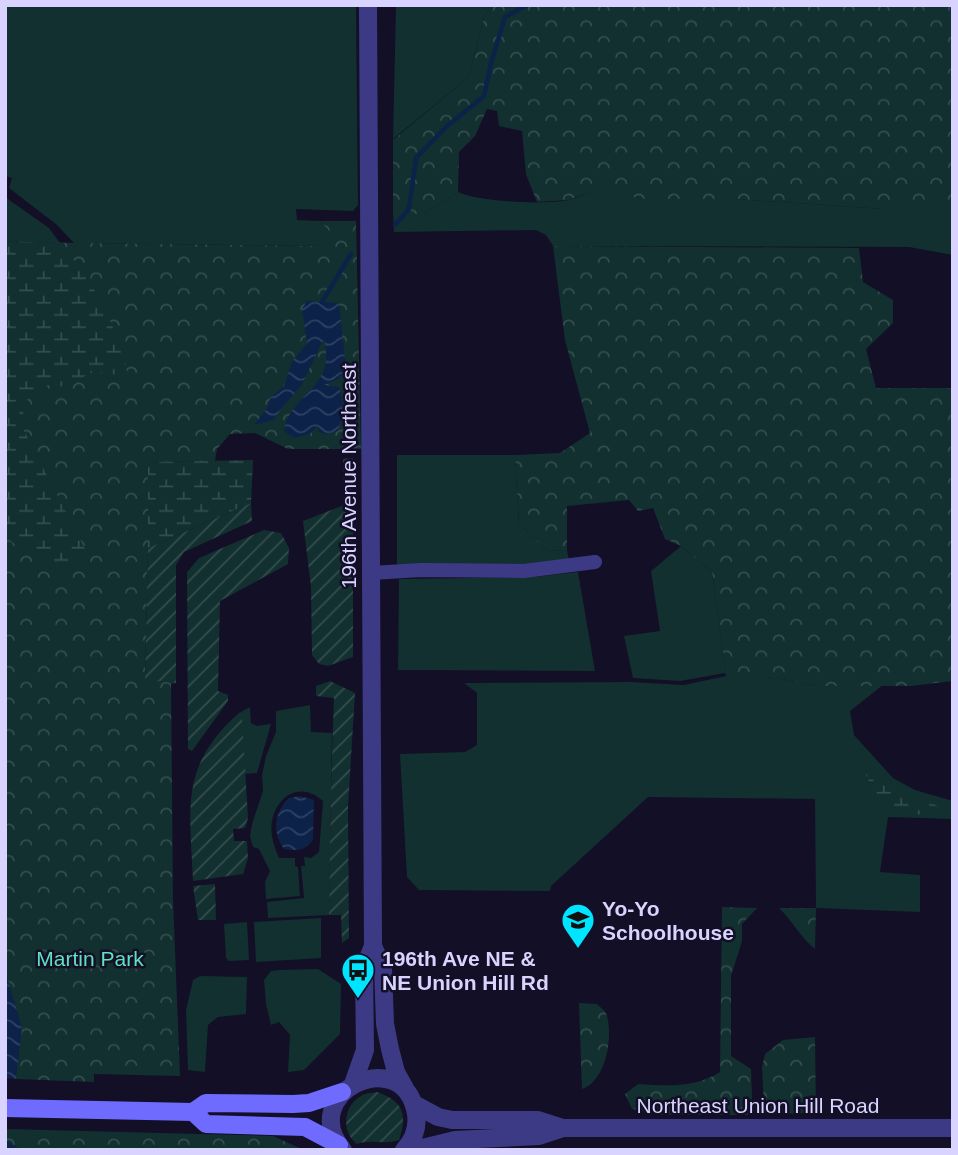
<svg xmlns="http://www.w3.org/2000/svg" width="958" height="1155" font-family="Helvetica,sans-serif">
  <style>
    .grass { fill: #12302f }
    .forest { fill: url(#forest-crowns) }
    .wetland { fill: url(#wetland-marsh) }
    .garden { fill: url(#garden-furrows) }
    .water { fill: url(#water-waves) }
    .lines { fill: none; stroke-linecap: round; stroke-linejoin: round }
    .stream { stroke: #0c2248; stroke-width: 4.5 }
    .minor { stroke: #3d3a85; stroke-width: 14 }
    .tertiary { stroke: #3d3a85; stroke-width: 18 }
    .secondary { stroke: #6f6bff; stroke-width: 18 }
    .labels { text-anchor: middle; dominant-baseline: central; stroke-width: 5; stroke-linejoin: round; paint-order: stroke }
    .street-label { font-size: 21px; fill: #d9d4ff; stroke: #130f26 }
    .poi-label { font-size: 21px; font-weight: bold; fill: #d9d4ff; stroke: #130f26; text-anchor: start }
    .park-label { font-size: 21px; fill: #5fe0c0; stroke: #130f26 }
  </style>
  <defs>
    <pattern id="forest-crowns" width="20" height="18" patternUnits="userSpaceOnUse" patternTransform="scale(1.75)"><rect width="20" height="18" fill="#12302f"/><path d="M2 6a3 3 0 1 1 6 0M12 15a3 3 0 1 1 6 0" fill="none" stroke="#344d4e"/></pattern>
    <pattern id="wetland-marsh" width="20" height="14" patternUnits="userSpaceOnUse" patternTransform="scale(1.75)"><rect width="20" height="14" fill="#12302f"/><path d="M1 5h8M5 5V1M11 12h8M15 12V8" fill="none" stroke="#344d4e"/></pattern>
    <pattern id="garden-furrows" width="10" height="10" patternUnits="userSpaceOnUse" patternTransform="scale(1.75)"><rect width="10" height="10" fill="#12302f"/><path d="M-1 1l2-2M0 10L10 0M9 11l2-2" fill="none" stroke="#344d4e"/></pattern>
    <pattern id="water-waves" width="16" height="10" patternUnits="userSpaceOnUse" patternTransform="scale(1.75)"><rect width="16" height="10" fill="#0c2248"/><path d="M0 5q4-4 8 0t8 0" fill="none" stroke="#2f4163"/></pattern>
  </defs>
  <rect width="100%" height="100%" fill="#130f26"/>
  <path class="grass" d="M5,5H356L358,205L353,211L296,209L297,220L320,221L329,231L324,246L74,243L57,225L9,188L12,178L5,176Z
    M396,5H495L485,14L469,77L393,139Z
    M595,189L645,199H734L885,209H953V255L909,247L553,246L546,235L536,230L394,232L393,214H423L458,192C480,202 544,205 569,200C577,198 587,193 595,189Z
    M5,197L49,228L60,243L5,241Z
    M397,455H515L519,524L546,550L567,551L569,560L518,565L397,566Z
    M681,546L712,572L726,672L782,679L816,686L883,685L850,711L854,735L893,778L915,790L953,801V819L888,817L880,872L920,875V912L816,908L815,799L648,797L551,886L550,891L419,890L407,877L400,754L465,752L477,745V693L464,683L631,682L684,685L726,676L725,673L680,681L633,678L624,636L660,631L651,571Z
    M578,572L595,671L398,670L399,579L533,577Z
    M310,705L311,732L332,733L329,915L268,918L267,902L304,898L301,866H305L304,857L311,858L319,852L323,801C295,776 267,805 272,836C273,843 276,851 279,858H295V866L298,867L300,896L266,899L265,882L270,871L259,849L253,847L250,836L252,824L263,791L262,775L266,756L276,732V711Z
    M250,707L251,723L257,726L271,724L257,773L245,774L239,713Z
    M321,918V958L256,962L254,922Z
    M247,922L249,960L229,961L226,958L224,924Z
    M318,969L341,984L340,1034L304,1070L288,1072L290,1035L279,1022L271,1025L266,1004L264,980L271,971L279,970Z
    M200,976L247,977L246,1014L218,1017L208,1025L205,1072L188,1070L186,1010L193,980Z"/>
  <path class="forest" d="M495,5H953V209H885L734,199H645L595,190L569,200L537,202L526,174L522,131L499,126L497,111L487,109L475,136L459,152L458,192L423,214H393V140L469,77L485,14Z
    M320,221H356L361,449H288L255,433L230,434L217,449L215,461L150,462L145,679L176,683L171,684L173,900L180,1076L94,1074V1082L16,1079L5,1009V242L323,246L329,231Z
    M553,246L859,248L863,282L893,300V323L866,349L876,388H953V681L910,686H816L782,679L726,673L712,572L681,546L665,539L653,508L638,511L629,500L567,506V551L546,550L519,524L515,455L560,453L590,433L565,340Z
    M722,907L757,908L742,924V941L731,976V1056L751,1069L752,1098L748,1115H662L632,1109L625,1094L638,1084C666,1086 695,1088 720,1072Z
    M779,908H816L815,949C800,937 793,921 779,908Z
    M579,1003L597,1004C601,1008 606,1011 607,1016C613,1038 606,1081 582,1089Z
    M815,1037L816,1113L772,1114L764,1107L762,1067L765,1054L783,1040Z
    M5,1129L273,1136L304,1150H5Z"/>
  <path class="wetland" d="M5,241L60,243C94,282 117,325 128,376L91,371L71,387L45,385L23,403L24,431L87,553L76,566C52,560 21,555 5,535Z
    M253,460L251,503L148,548V462Z
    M871,768C888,775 898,788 914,797C925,802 936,803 945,811L939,816C901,813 883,814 866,775Z"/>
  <path class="garden" d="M353,458V657L328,666L319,664L312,655L311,587L303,521L344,505L343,459Z
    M251,503L252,521L184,552L176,565V683L145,680L148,548Z
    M264,530L281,533L289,548L288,564L220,601L218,691L228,695V701L192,751L188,749L187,572L199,558Z
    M330,681L355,693L348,807L349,938L342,943L341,915H329C330,842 331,770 334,698L316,696V686Z
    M239,713L242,716L248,818L245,828L233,829L234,841H247L248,858L243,874L193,881C190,808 179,766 239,713Z
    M215,884L216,920H198L193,886Z
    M377,1092C403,1101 408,1114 399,1140C386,1145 371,1139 357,1144C341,1132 343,1106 361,1096C365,1093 372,1093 377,1092Z"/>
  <path class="water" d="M307,301L339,303L346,370L338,379L324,385L339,387L344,406L338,431L326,434L319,432L317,426L310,434L294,438L284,431C290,392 337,390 324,339C316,353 310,369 302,384C295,394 278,410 275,419L253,426L266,410L271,397L284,386L292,362L307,343L302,309Z
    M300,796L314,800L313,839C307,851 296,851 284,849C272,833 274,812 289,798Z
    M5,970L22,1028L16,1079L5,1078Z"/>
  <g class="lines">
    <path class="stream" d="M395,225L409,209L416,158L446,127L484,96L491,63L505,17L527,5
      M322,302L351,254
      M5,1143L17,1150"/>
    <path class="minor" d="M371,573L421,570L524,571L595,562"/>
    <path class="tertiary" d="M373,946L383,968L385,1024L390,1049L396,1072L406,1090
      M353,1084L365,1050L364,968L373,946L368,5
      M414,1104L438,1117L452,1120H538L563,1128H953
      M343,1150C296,1094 399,1044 415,1109C419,1124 415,1138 404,1150
      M414,1150L455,1140L539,1136L563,1128"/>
    <path class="secondary" d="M5,1108L193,1112L206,1103L293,1104L309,1103L342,1092
      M193,1112L206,1124L305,1127L339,1145"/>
  </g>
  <defs>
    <symbol id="school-pin" viewBox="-11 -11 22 30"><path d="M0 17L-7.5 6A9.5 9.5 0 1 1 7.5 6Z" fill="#00e5ff" stroke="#130f26"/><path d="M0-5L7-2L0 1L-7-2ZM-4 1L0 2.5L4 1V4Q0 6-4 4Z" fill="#111"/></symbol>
    <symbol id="bus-pin" viewBox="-11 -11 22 30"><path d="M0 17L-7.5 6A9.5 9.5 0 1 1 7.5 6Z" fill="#00e5ff" stroke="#130f26"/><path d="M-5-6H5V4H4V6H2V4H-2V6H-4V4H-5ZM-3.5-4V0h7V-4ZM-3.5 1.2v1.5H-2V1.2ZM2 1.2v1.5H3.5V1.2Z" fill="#111"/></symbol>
  </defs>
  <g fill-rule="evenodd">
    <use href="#school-pin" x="559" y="901" width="38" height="52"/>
    <use href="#bus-pin" x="339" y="951" width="38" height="52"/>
  </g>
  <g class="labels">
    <g class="street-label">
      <text transform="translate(348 476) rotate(-90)">196th Avenue Northeast</text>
      <text x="758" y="1105">Northeast Union Hill Road</text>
    </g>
    <g class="poi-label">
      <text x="602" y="908">Yo-Yo<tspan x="602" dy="24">Schoolhouse</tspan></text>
      <text x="382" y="958">196th Ave NE &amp;<tspan x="382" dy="24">NE Union Hill Rd</tspan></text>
    </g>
    <g class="park-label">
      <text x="90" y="958">Martin Park</text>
    </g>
  </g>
  <rect width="958" height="1155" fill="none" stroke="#d9d4ff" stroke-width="14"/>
</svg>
